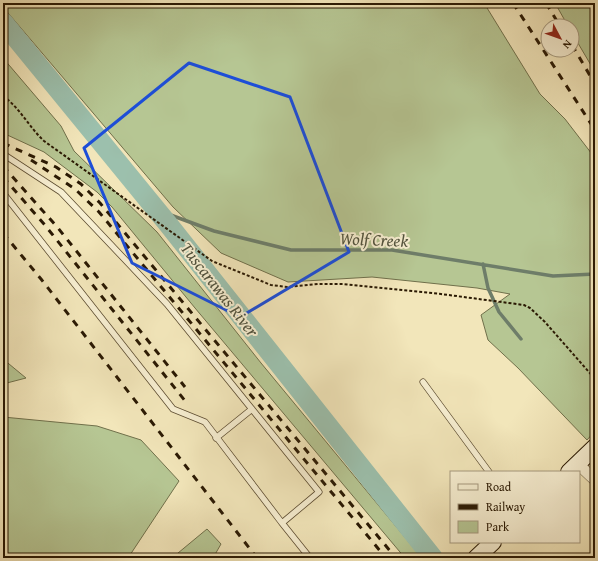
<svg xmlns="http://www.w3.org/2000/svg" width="598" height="561" font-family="'Gentium Book Plus',serif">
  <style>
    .green { fill: #b6c693; stroke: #70704b }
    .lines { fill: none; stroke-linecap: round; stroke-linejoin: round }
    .stream { stroke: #6e7d69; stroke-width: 3.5 }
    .river { stroke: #9cc0ad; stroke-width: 20 }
    .service-casing { stroke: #5c4c31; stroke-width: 7 }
    .minor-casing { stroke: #5c4c31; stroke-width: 12 }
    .secondary-casing { stroke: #2a1903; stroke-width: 18 }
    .path { stroke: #2a1903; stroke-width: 2; stroke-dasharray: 3 2; stroke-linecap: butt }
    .service { stroke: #f7efd2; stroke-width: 5.5 }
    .minor { stroke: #f7efd2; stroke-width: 11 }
    .secondary { stroke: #f7efd2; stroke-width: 16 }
    .rail { stroke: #2a1903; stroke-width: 3; stroke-dasharray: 7 7; stroke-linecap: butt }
    .marked { fill: none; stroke: #1d4ed8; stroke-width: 3; stroke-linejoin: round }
    .labels { text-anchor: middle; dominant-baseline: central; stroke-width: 4; stroke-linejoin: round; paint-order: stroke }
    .water-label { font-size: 17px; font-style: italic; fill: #52533e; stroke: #f7efd2 }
  </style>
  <rect width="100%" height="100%" fill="#f2e6ba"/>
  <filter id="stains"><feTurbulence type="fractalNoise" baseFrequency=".005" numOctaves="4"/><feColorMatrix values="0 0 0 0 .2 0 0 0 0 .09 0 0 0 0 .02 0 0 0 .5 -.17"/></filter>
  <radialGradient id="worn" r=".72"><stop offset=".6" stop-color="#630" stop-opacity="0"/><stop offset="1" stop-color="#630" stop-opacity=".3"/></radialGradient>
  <path class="green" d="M3,3H484L540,94L565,119L595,158V431L587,440L518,368L488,340L481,315L510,294L477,288L372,277L288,282L221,253L173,207L3,7Z
    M555,3H595V72L572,33V26H568Z
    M3,58L61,126L74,151L157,232L261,363L422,558H405L195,308L112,207L97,192L44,152L3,133Z
    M3,359L26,378L3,384Z
    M3,417L97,426L141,440L179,481L128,558H3Z
    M207,529L221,544L213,558H172Z"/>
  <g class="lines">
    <path class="stream" d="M157,210L214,231L291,250H392L553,276L595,274
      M483,264L488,288L499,312L521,339"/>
    <path class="river" d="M3,22L168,224L433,558"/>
    <defs>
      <path id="service" d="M6,156L61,192L167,304L319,492L282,523L310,558
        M3,193L173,409L205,422L282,523
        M423,382L489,472
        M216,438L252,409"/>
      <path id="minor" d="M578,464L595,480"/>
      <path id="secondary" d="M569,472L595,447
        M476,558L493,542"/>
    </defs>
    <use href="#service" class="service-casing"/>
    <use href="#minor" class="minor-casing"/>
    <use href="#secondary" class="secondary-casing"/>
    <path class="path" d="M3,96C20,108 29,127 44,141L212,261L271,285L287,287L318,284H343L441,294L524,305L530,308L545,322L595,379"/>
    <use href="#service" class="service"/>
    <use href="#minor" class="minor"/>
    <use href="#secondary" class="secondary"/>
    <path class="rail" d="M513,3L595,130
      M546,3L560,26
      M572,45L595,84
      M3,143L56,167L81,184L100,203L396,558
      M31,160L75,189L99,212L386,558
      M3,166L58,228L185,387
      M3,177L44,224L186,402
      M3,233L41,279L257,558"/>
  </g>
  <path class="marked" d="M189,63L290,97L349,252L240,317L132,263L84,148Z"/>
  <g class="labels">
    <g class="water-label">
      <text transform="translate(374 239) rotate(2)">Wolf Creek</text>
      <text transform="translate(220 289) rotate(52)">Tuscarawas River</text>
    </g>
  </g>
  <rect width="598" height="561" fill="none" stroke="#f2e6ba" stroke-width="16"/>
  <rect x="4" y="4" width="590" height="553" fill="none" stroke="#2a1903" stroke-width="2"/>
  <rect x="8" y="8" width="582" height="545" fill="none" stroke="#2a1903"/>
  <rect x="450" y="471" width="130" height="72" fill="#f7efd2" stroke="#a5997f"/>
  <rect x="458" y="484" width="20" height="6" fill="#f7efd2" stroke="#a5997f"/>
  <text x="486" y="491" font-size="12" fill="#2a1903">Road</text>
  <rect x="458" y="504" width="20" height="6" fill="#2a1903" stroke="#a5997f"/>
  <text x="486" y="511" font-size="12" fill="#2a1903">Railway</text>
  <rect x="458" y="521" width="20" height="12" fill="#b6c693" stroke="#a5997f"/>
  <text x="486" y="531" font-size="12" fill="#2a1903">Park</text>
  <g transform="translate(560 38) rotate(131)"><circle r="19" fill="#f7efd2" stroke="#a5997f"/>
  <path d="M0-3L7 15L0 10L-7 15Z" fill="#8f2418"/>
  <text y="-6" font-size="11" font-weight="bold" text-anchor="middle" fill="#2a1903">N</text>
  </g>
  <rect width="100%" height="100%" filter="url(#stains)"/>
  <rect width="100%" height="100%" fill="url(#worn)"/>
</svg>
